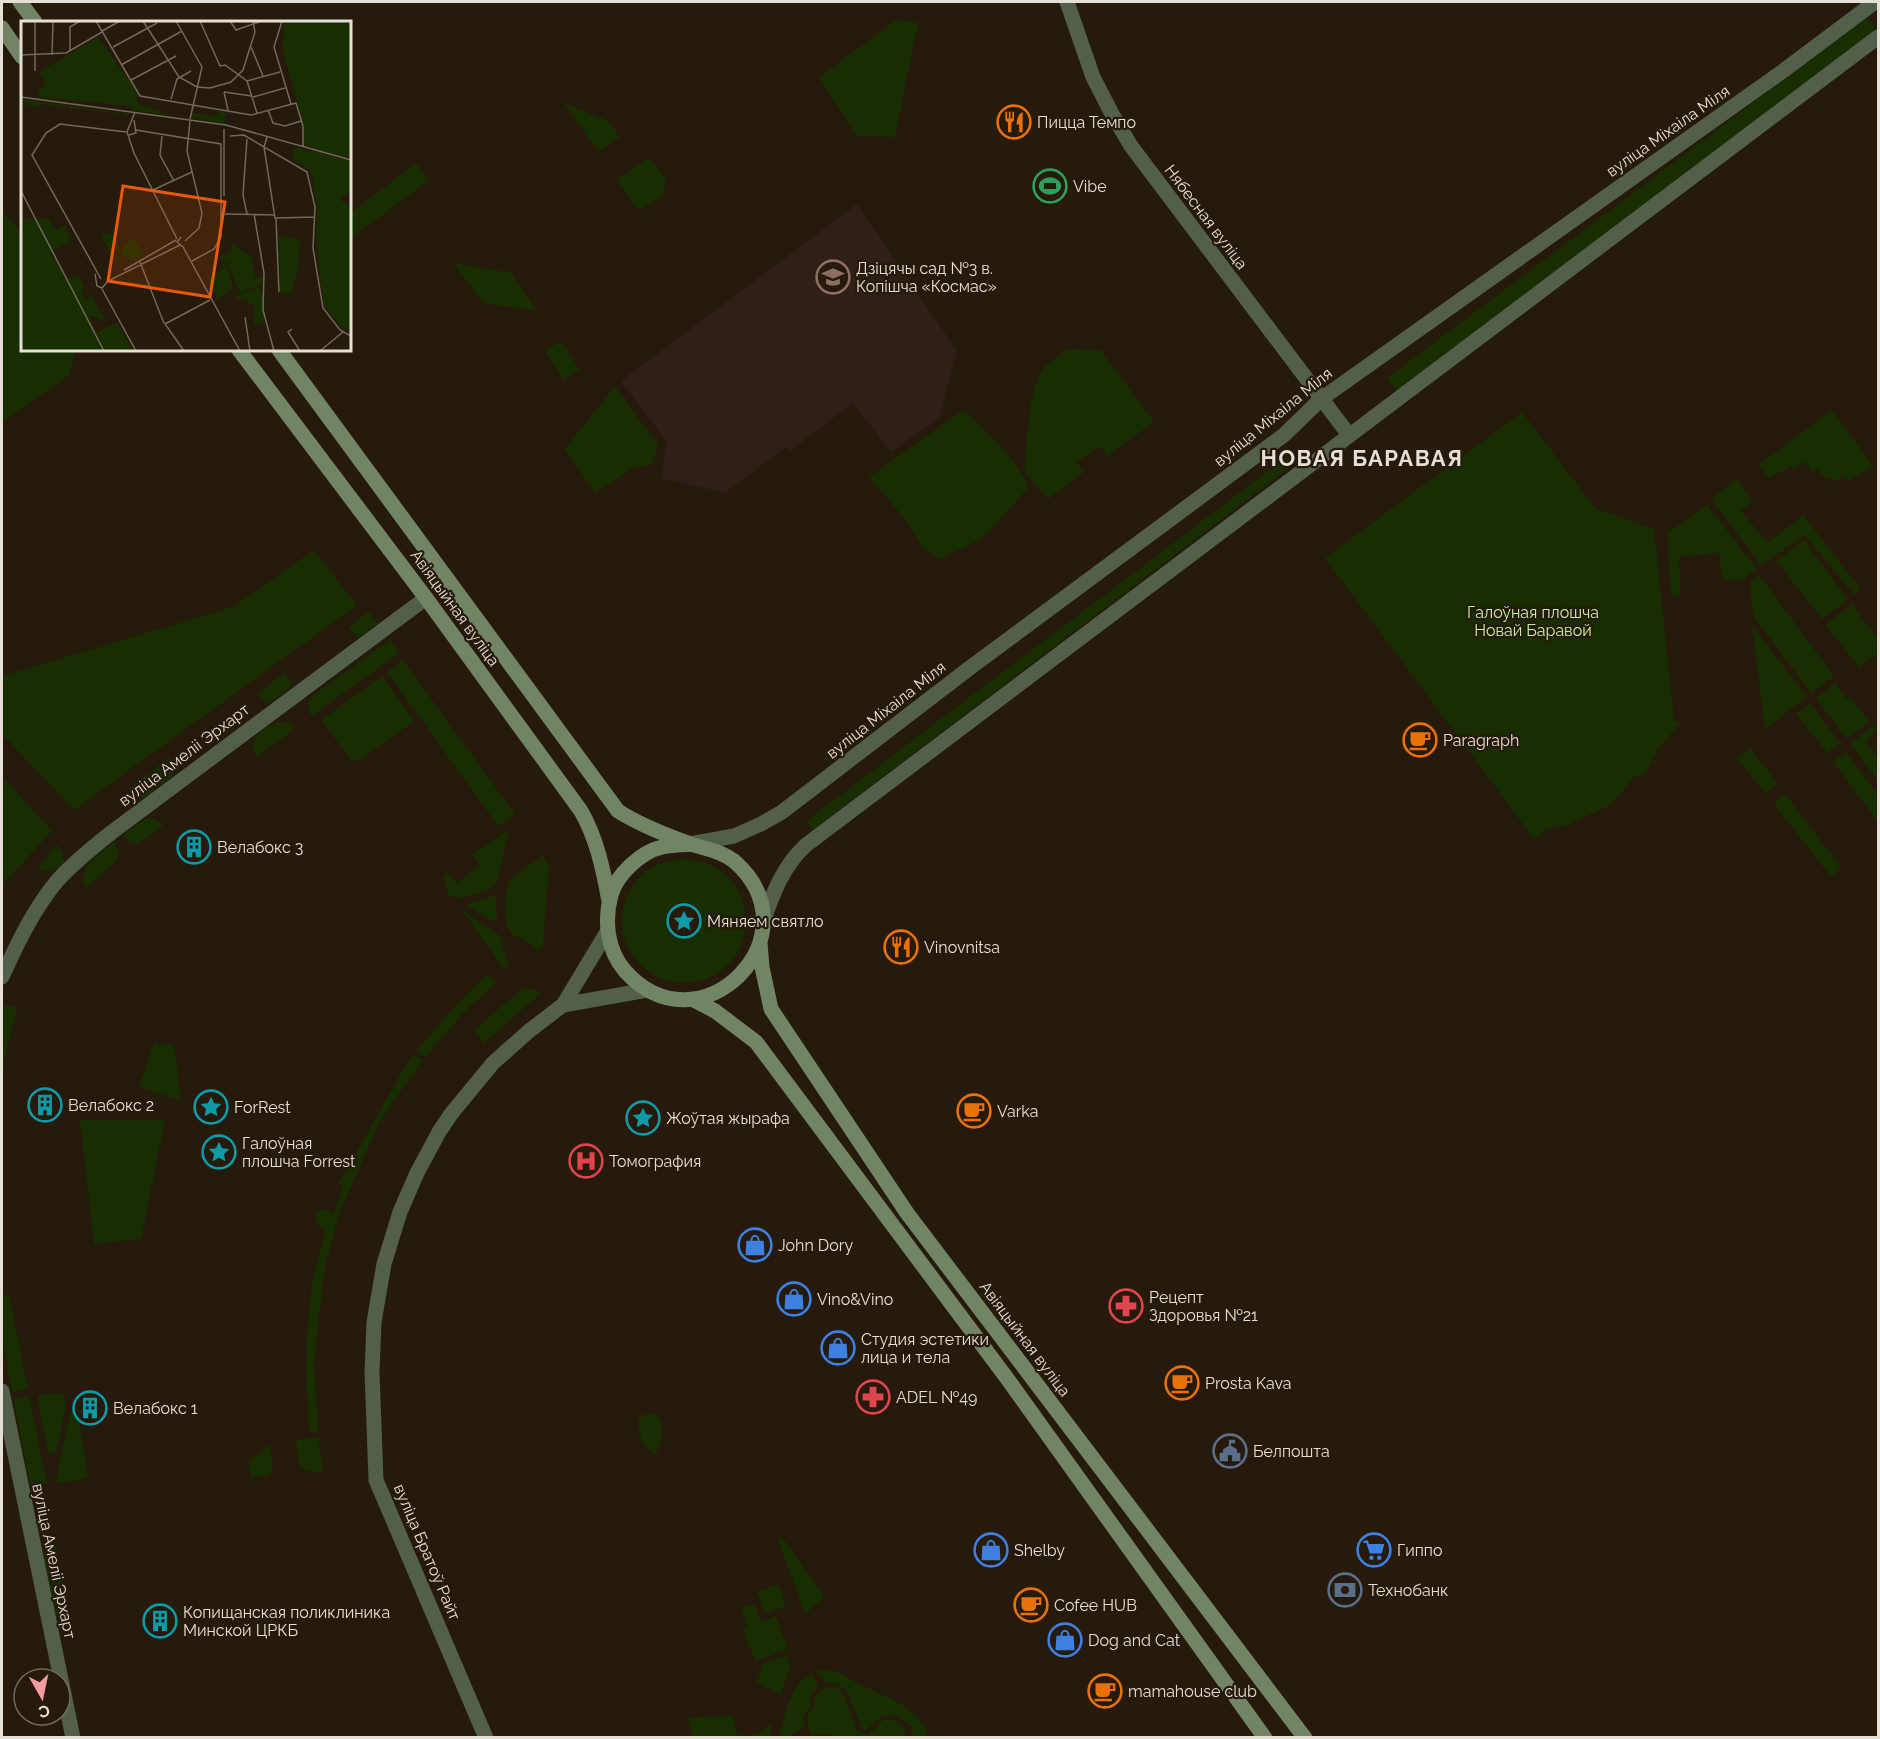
<svg xmlns="http://www.w3.org/2000/svg" width="1880" height="1739" font-family="Raleway,sans-serif">
  <style>
    .education { fill: #301f18 }
    .green { fill: #192e00 }
    .lines { fill: none; stroke-linecap: round; stroke-linejoin: round }
    .minor { stroke: #525f4b; stroke-width: 15 }
    .secondary { stroke: #718565; stroke-width: 15 }
    .labels { text-anchor: middle; dominant-baseline: central; stroke-width: 4.5; stroke-linejoin: round; paint-order: stroke }
    .poi-label { font-size: 16px; fill: #e6dfd5; stroke: #251a0b; text-anchor: start }
    .street-label { font-size: 16px; fill: #e6dfd5; stroke: #251a0b }
    .park-label { font-size: 16px; fill: #c7efa4; stroke: #251a0b }
    .district-label { font-size: 22px; font-weight: bold; letter-spacing: 1.5px; fill: #e6dfd5; stroke: #251a0b }
    .inset-road { fill: none; stroke: #72695c; stroke-width: 1.5 }
    .view { fill: #e8590c; fill-opacity: 0.15; stroke: #e8590c; stroke-width: 3 }
    .inset-edge { fill: none; stroke: #e6dfd5; stroke-width: 3 }
  </style>
  <rect width="100%" height="100%" fill="#251a0b"/>
  <path class="education" d="M857,204L957,351L939,418L891,452L853,403L790,451L786,447L725,493L661,478L667,442L621,381Z"/>
  <path class="green" d="M1867,17L1877,30L1397,391L1387,378Z
    M897,19L918,23L895,137L856,136L819,77Z
    M564,103L609,121L620,138L598,152Z
    M649,157L666,179L662,196L639,211L617,180Z
    M416,163L429,180L350,239V213Z
    M2,212L10,219L22,235V350H76L68,376L2,422Z
    M454,263L512,273L537,311L483,303Z
    M561,341L580,370L564,380L545,351Z
    M1067,349L1101,350L1154,422L1107,456L1100,446L1077,462L1084,472L1048,499L1025,472C1026,446 1028,386 1045,367C1052,360 1060,355 1067,349Z
    M615,386L658,445L651,465L635,467L595,493L565,449Z
    M963,410C981,425 1023,466 1028,488L985,536L966,547L939,559L924,549L901,514L869,477Z
    M1832,410L1873,466L1849,481L1843,476L1835,482L1831,477L1826,479L1818,469L1813,472L1804,462L1794,468L1790,466L1782,473L1781,471L1768,478L1758,465Z
    M1522,412L1595,508L1654,529L1674,720L1680,723L1657,750L1646,774L1634,777L1612,804L1570,824L1547,829L1534,839L1325,558Z
    M1288,456L1294,464L813,830L806,821Z
    M1737,479L1753,500L1741,510L1767,543L1803,515L1861,589L1854,595L1805,535L1761,565L1711,499Z
    M1707,505L1757,569L1743,580L1722,579L1719,553L1679,557L1681,595L1671,596L1667,533Z
    M1804,540L1848,600L1822,619L1776,561Z
    M314,550L357,605L74,810L2,734V676L233,607Z
    M1759,575L1834,676L1811,693L1753,616L1750,583Z
    M1852,604L1878,639V653L1859,667L1825,625Z
    M369,612L377,624L358,638L348,627Z
    M1752,625L1807,697L1765,729Z
    M390,640L399,653L312,716L309,712L308,703L313,695Z
    M403,660L515,814L498,826L387,672Z
    M285,673L291,681L290,687L271,702L264,701L258,693Z
    M382,676L414,721L359,761L351,760L321,720Z
    M1835,683L1847,699L1850,697L1869,722L1847,739L1816,698Z
    M1810,703L1840,743L1827,753L1796,714Z
    M281,722L292,724L296,728L256,757C246,739 264,725 281,722Z
    M1872,726L1877,731L1866,741L1878,758V780L1850,744Z
    M1750,748L1778,784L1765,793L1736,758Z
    M1846,752L1878,795V822L1833,762Z
    M170,757L174,768L172,777L144,798H134L128,789Z
    M3,777L52,831L2,885V778Z
    M1785,794L1841,867L1831,877L1774,804Z
    M147,818L156,819L163,826L139,843C131,845 128,841 123,835Z
    M509,829L497,883L487,890L465,897H454L448,894L443,878L447,872L456,883L480,866L472,855Z
    M114,842L119,852V855L114,863L86,888C75,867 99,855 114,842Z
    M57,845L63,853L64,863C56,871 49,874 38,868Z
    M543,856L549,866L543,947L537,949C532,946 527,941 522,938C518,936 517,938 513,935C502,926 503,887 512,878C521,870 533,863 543,856Z
    M622 921a62 62 0 1 1 124 0a62 62 0 1 1-124 0Z
    M496,895L497,923L466,905Z
    M462,910L499,935L509,965L504,969Z
    M487,974L496,983L466,1010L425,1057L416,1051L459,1002Z
    M523,988L537,990L540,994L484,1043L477,1034L475,1029Z
    M4,1006H18L4,1060L2,1091V1008Z
    M154,1043L174,1045L181,1101L139,1087Z
    M412,1054L422,1060L379,1123L339,1214L324,1272L314,1363L318,1432H309C306,1378 304,1324 315,1270C318,1257 323,1244 326,1230L317,1224L315,1219L317,1211L321,1209L334,1213L343,1187L338,1184Z
    M80,1120H165L141,1239L94,1244Z
    M9,1295L28,1389L12,1392L2,1339V1296Z
    M64,1393C69,1407 59,1437 56,1452L50,1454L48,1452L37,1395Z
    M29,1396L46,1480V1483L31,1486L13,1399Z
    M76,1408H77L88,1478L59,1483L56,1480L71,1411Z
    M652,1413L661,1420L662,1437L656,1454L651,1453L641,1439L638,1421L644,1415Z
    M318,1437L324,1471C297,1475 299,1462 296,1440Z
    M271,1444L272,1472L269,1475L251,1478L249,1461Z
    M782,1537L825,1597L805,1614L778,1540Z
    M56,1543L69,1620H60L55,1616C50,1596 37,1563 47,1546Z
    M778,1584L786,1606L765,1614L757,1592Z
    M754,1603L761,1622L776,1616L788,1649L755,1661L743,1629L747,1627L741,1608Z
    M787,1655L790,1668L780,1694L757,1683L763,1664Z
    M815,1671C821,1671 828,1670 834,1671C842,1672 851,1681 859,1684C885,1697 920,1706 928,1737H910L914,1728L896,1715L881,1717L865,1731L862,1729L847,1691L837,1683H827Z
    M812,1673L819,1686C812,1693 809,1697 811,1707L803,1716L804,1728L786,1737H779L788,1703L800,1681Z
    M837,1687L844,1696L857,1731L867,1734L875,1729L883,1720H896L906,1732L904,1737L840,1738L830,1734L812,1735L809,1729L807,1716L814,1707V1698L822,1689Z
    M732,1715L737,1734C752,1739 762,1732 772,1722L770,1737H693L687,1718Z"/>
  <g class="lines">
    <path class="minor" d="M1067,2L1093,77L1111,112L1131,146L1349,435
      M690,844L734,836L761,824L782,812L967,670L1284,435L1321,399L1783,71L1875,2
      M763,922C773,893 783,866 806,845L1878,37
      M2,977C17,944 33,910 57,881C73,863 93,847 112,832L426,598
      M563,1005L647,990
      M2,1391L73,1738
      M486,1738L376,1480L372,1372L374,1322L384,1264L400,1212L417,1173L439,1132L451,1114L493,1063L529,1031L563,1005L607,932"/>
    <path class="secondary" d="M20,2L35,22
      M2,28L22,57
      M239,350L426,598L581,811C597,839 603,869 609,901
      M279,350L618,811C640,825 663,834 688,843C704,849 720,850 734,861C819,935 700,1055 625,971C607,950 604,921 611,895C617,874 641,852 662,847C671,845 681,845 690,844
      M760,943L762,967L771,1009L907,1213L1305,1738
      M692,999L715,1011L756,1042L1006,1377L1265,1738"/>
  </g>
  <defs>
    <symbol id="restaurant-ring" viewBox="-11 -11 22 22"><circle r="9.5" fill="#251a0b" stroke="#e8710a" stroke-width="1.5"/><path d="M-5-6h1v4h1v-4h1v4h1v-4h1v5L-1.5 .5V6h-2V.5L-5-1ZM5-6V6H3V1.5H1.5Q1.5-4 5-6Z" fill="#e8710a"/></symbol>
    <symbol id="stadium-ring" viewBox="-11 -11 22 22"><circle r="9.5" fill="#251a0b" stroke="#2e9e5b" stroke-width="1.5"/><path d="M0-5a6.5 5 0 1 0 0 10a6.5 5 0 1 0 0-10ZM-3.5-1.8h7v3.6h-7Z" fill="#2e9e5b"/></symbol>
    <symbol id="school-ring" viewBox="-11 -11 22 22"><circle r="9.5" fill="#251a0b" stroke="#8d6e63" stroke-width="1.5"/><path d="M0-5L7-2L0 1L-7-2ZM-4 1L0 2.5L4 1V4Q0 6-4 4Z" fill="#8d6e63"/></symbol>
    <symbol id="cafe-ring" viewBox="-11 -11 22 22"><circle r="9.5" fill="#251a0b" stroke="#e8710a" stroke-width="1.5"/><path d="M-5.5-4.5H6V0H3Q3 3.5 0 3.5H-2.5Q-5.5 3.5-5.5 0ZM3-3.2v2h1.7v-2ZM-6 4.5H4V6H-6Z" fill="#e8710a"/></symbol>
    <symbol id="building-ring" viewBox="-11 -11 22 22"><circle r="9.5" fill="#251a0b" stroke="#0f9aa8" stroke-width="1.5"/><path d="M-4-6H4V6H1V3H-1V6H-4ZM-2.5-4.3h1.7v1.8h-1.7ZM.8-4.3h1.7v1.8H.8ZM-2.5-1h1.7V.8h-1.7ZM.8-1h1.7V.8H.8Z" fill="#0f9aa8"/></symbol>
    <symbol id="sight-ring" viewBox="-11 -11 22 22"><circle r="9.5" fill="#251a0b" stroke="#0f9aa8" stroke-width="1.5"/><path d="M0-6L1.8-2.2L6-1.7L2.9 1.2L3.7 5.4L0 3.3L-3.7 5.4L-2.9 1.2L-6-1.7L-1.8-2.2Z" fill="#0f9aa8"/></symbol>
    <symbol id="hospital-ring" viewBox="-11 -11 22 22"><circle r="9.5" fill="#251a0b" stroke="#e0444e" stroke-width="1.5"/><path d="M-5-5h3v3.5h4V-5h3V5h-3V1.5h-4V5h-3Z" fill="#e0444e"/></symbol>
    <symbol id="shop-ring" viewBox="-11 -11 22 22"><circle r="9.5" fill="#251a0b" stroke="#3f7fe0" stroke-width="1.5"/><path d="M-5-2.5h2.3a2.7 3.5 0 0 1 5.4 0H5L5.5 6h-11ZM-1.5-2.5h3a1.5 2.3 0 0 0-3 0Z" fill="#3f7fe0"/></symbol>
    <symbol id="pharmacy-ring" viewBox="-11 -11 22 22"><circle r="9.5" fill="#251a0b" stroke="#e0444e" stroke-width="1.5"/><path d="M-2-6h4v4h4v4h-4v4h-4v-4h-4v-4h4Z" fill="#e0444e"/></symbol>
    <symbol id="civic-ring" viewBox="-11 -11 22 22"><circle r="9.5" fill="#251a0b" stroke="#5c6f8a" stroke-width="1.5"/><path d="M-.6-6.5H3V-4.5H.6V-3L4-1V1h2V6H-6V1h2V-1L-.6-3ZM-1.2 2.5V6h2.4V2.5Z" fill="#5c6f8a"/></symbol>
    <symbol id="supermarket-ring" viewBox="-11 -11 22 22"><circle r="9.5" fill="#251a0b" stroke="#3f7fe0" stroke-width="1.5"/><path d="M-6-5.5h2.5l.6 2H6L4.5 2H-2.5L-4.4-4H-6ZM-1.5 3.2a1.3 1.3 0 1 0 .1 0ZM3 3.2a1.3 1.3 0 1 0 .1 0Z" fill="#3f7fe0"/></symbol>
    <symbol id="bank-ring" viewBox="-11 -11 22 22"><circle r="9.5" fill="#251a0b" stroke="#5c6f8a" stroke-width="1.5"/><path d="M-6-4H6V4H-6ZM0-2.3a2.3 2.3 0 1 0 0 4.6a2.3 2.3 0 1 0 0-4.6Z" fill="#5c6f8a"/></symbol>
  </defs>
  <g fill-rule="evenodd">
    <use href="#restaurant-ring" x="995" y="103" width="38" height="38"/>
    <use href="#stadium-ring" x="1031" y="167" width="38" height="38"/>
    <use href="#school-ring" x="814" y="258" width="38" height="38"/>
    <use href="#cafe-ring" x="1401" y="721" width="38" height="38"/>
    <use href="#building-ring" x="175" y="828" width="38" height="38"/>
    <use href="#sight-ring" x="665" y="902" width="38" height="38"/>
    <use href="#restaurant-ring" x="882" y="928" width="38" height="38"/>
    <use href="#building-ring" x="26" y="1086" width="38" height="38"/>
    <use href="#sight-ring" x="192" y="1088" width="38" height="38"/>
    <use href="#cafe-ring" x="955" y="1092" width="38" height="38"/>
    <use href="#sight-ring" x="624" y="1099" width="38" height="38"/>
    <use href="#sight-ring" x="200" y="1133" width="38" height="38"/>
    <use href="#hospital-ring" x="567" y="1142" width="38" height="38"/>
    <use href="#shop-ring" x="736" y="1226" width="38" height="38"/>
    <use href="#shop-ring" x="775" y="1280" width="38" height="38"/>
    <use href="#pharmacy-ring" x="1107" y="1287" width="38" height="38"/>
    <use href="#shop-ring" x="819" y="1329" width="38" height="38"/>
    <use href="#cafe-ring" x="1163" y="1364" width="38" height="38"/>
    <use href="#pharmacy-ring" x="854" y="1378" width="38" height="38"/>
    <use href="#building-ring" x="71" y="1389" width="38" height="38"/>
    <use href="#civic-ring" x="1211" y="1432" width="38" height="38"/>
    <use href="#shop-ring" x="972" y="1531" width="38" height="38"/>
    <use href="#supermarket-ring" x="1355" y="1531" width="38" height="38"/>
    <use href="#bank-ring" x="1326" y="1571" width="38" height="38"/>
    <use href="#cafe-ring" x="1012" y="1586" width="38" height="38"/>
    <use href="#building-ring" x="141" y="1602" width="38" height="38"/>
    <use href="#shop-ring" x="1046" y="1621" width="38" height="38"/>
    <use href="#cafe-ring" x="1086" y="1672" width="38" height="38"/>
  </g>
  <g class="labels">
    <g class="poi-label">
      <text x="1037" y="122">Пицца Темпо</text>
      <text x="1073" y="186">Vibe</text>
      <text x="856" y="268">Дзіцячы сад №3 в.<tspan x="856" dy="18">Копішча «Космас»</tspan></text>
      <text x="1443" y="740">Paragraph</text>
      <text x="217" y="847">Велабокс 3</text>
      <text x="707" y="921">Мяняем святло</text>
      <text x="924" y="947">Vinovnitsa</text>
      <text x="68" y="1105">Велабокс 2</text>
      <text x="234" y="1107">ForRest</text>
      <text x="997" y="1111">Varka</text>
      <text x="666" y="1118">Жоўтая жырафа</text>
      <text x="242" y="1143">Галоўная<tspan x="242" dy="18">плошча Forrest</tspan></text>
      <text x="609" y="1161">Томография</text>
      <text x="778" y="1245">John Dory</text>
      <text x="1149" y="1297">Рецепт<tspan x="1149" dy="18">Здоровья №21</tspan></text>
      <text x="817" y="1299">Vino&amp;Vino</text>
      <text x="861" y="1339">Студия эстетики<tspan x="861" dy="18">лица и тела</tspan></text>
      <text x="1205" y="1383">Prosta Kava</text>
      <text x="896" y="1397">ADEL №49</text>
      <text x="113" y="1408">Велабокс 1</text>
      <text x="1253" y="1451">Белпошта</text>
      <text x="1014" y="1550">Shelby</text>
      <text x="1397" y="1550">Гиппо</text>
      <text x="1368" y="1590">Технобанк</text>
      <text x="1054" y="1605">Cofee HUB</text>
      <text x="183" y="1612">Копищанская поликлиника<tspan x="183" dy="18">Минской ЦРКБ</tspan></text>
      <text x="1088" y="1640">Dog and Cat</text>
      <text x="1128" y="1691">mamahouse club</text>
    </g>
    <g class="street-label">
      <text transform="translate(1668 131) rotate(-35)">вуліца Міхаіла Міля</text>
      <text transform="translate(1206 217) rotate(53)">Нябесная вуліца</text>
      <text transform="translate(1273 417) rotate(-39)">вуліца Міхаіла Міля</text>
      <text transform="translate(455 608) rotate(54)">Авіяцыйная вуліца</text>
      <text transform="translate(886 710) rotate(-38)">вуліца Міхаіла Міля</text>
      <text transform="translate(184 755) rotate(-37)">вуліца Амеліі Эрхарт</text>
      <text transform="translate(1025 1339) rotate(53)">Авіяцыйная вуліца</text>
      <text transform="translate(427 1552) rotate(67)">вуліца Братоў Райт</text>
      <text transform="translate(54 1561) rotate(78)">вуліца Амеліі Эрхарт</text>
    </g>
    <g class="park-label">
      <text x="1533" y="612">Галоўная плошча<tspan x="1533" dy="18">Новай Баравой</tspan></text>
    </g>
    <g class="district-label">
      <text x="1362" y="458">НОВАЯ БАРАВАЯ</text>
    </g>
  </g>
  <g transform="translate(21 21)">
    <rect width="330" height="330" fill="#251a0b"/>
    <path d="M263,0H330V138L284,125L281,99L262,30ZM77,16L116,71V82L149,94L110,89L109,85L18,76L17,70L25,65L18,51ZM0,78L107,93L108,94L18,83V86L0,83ZM199,89L203,90L205,103L171,96V92L195,95ZM274,126L330,140V173L305,160L325,171L327,174L321,175L320,180L330,184V309L322,308L303,285L295,221L296,185L290,149L271,138ZM0,197L28,198L34,209L44,204L50,221L29,231L45,258L57,254L64,267L59,271L66,279L71,276L86,301L68,294L75,312L96,301L112,330H0ZM93,212L100,231L104,222L113,217L122,234L110,240L91,225L92,233L97,235L93,238L80,214ZM258,215L275,217L279,222L277,251L270,271L265,273L259,271ZM214,219L215,227L230,234L234,257L243,256L241,263L219,271L207,244L211,241L206,243L197,235L209,231ZM198,239L206,247L212,267L196,279L187,258L203,247ZM238,266L243,276V301L233,304V283L228,284L226,278H215L211,272L220,276L219,273Z" fill="#192e00"/>
    <path class="inset-road" d="M14,0V50M75,0L119,75M122,0L158,56L176,66L189,67L210,61L222,49L234,11L232,0M155,0L181,46L169,98M179,0L199,45L204,44L226,60L236,92M209,0L215,9L241,0M261,0L253,26L270,83M81,10L99,0M92,26L136,2M230,26L242,55M49,30V6L59,0M0,34L45,32L81,11M31,34L32,0M100,44L161,10M110,59L155,35M226,60L259,51M203,71L231,75M203,71L207,89M119,75L230,94L275,82L282,105V126M0,76L205,104L330,139M232,76L264,67M150,78L156,58L170,50M247,89L252,102L264,105L280,100M114,91L106,111L113,132L156,218M115,109L200,123V216L193,228L171,240M108,114L115,112L113,99M141,115L139,134L153,160M209,115L223,114L243,126L254,197L294,196M246,116L243,126L286,151L294,186L292,227L302,287L319,309L330,315M132,169L171,151M0,170L83,330M203,175V108M204,193L254,194M226,193L222,174L226,118M233,193L243,252L242,289L253,330M255,198L258,271M160,216L156,221L162,226L219,330M164,220L178,207L181,192L166,130L169,100M119,241L142,300L163,330M103,249L155,219M74,253L76,265L81,267L87,260L159,224M80,258L11,134L25,112L39,103L105,111M81,268L115,330M224,296L229,330M144,303L189,279M271,308L267,311L279,330M299,330L322,311"/>
    <path class="view" d="M102,165L204,181L189,276L87,260Z"/>
    <rect width="330" height="330" class="inset-edge"/>
  </g>
  <rect width="1880" height="1739" fill="none" stroke="#e6dfd5" stroke-width="6"/>
  <g transform="translate(42 1697) rotate(171)"><circle r="28" fill="#251a0b" stroke="#72695c" stroke-width="1.5"/>
  <path d="M0-4.5L10 22L0 15L-10 22Z" fill="#f59b9d"/>
  <text y="-9" font-size="16" font-weight="bold" text-anchor="middle" fill="#e6dfd5">С</text>
  </g>
</svg>
